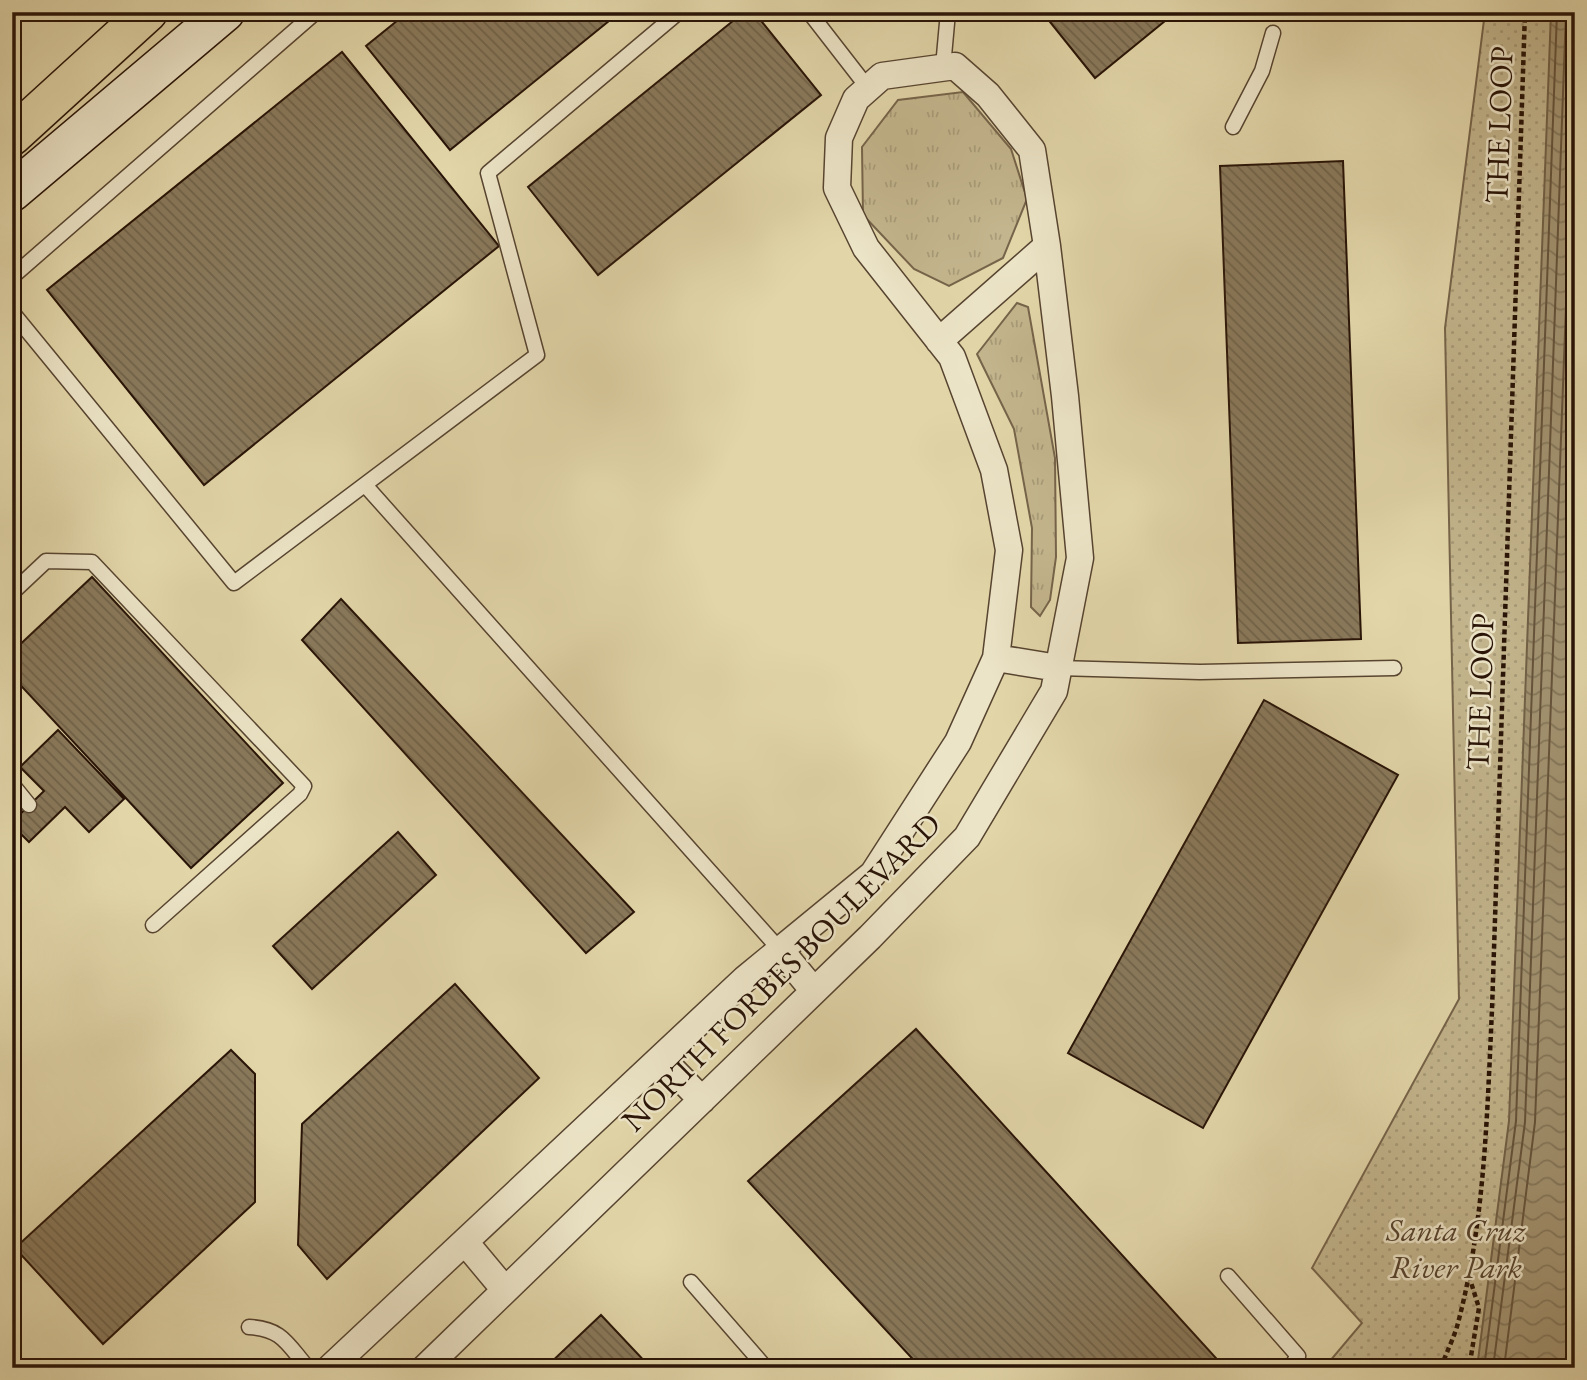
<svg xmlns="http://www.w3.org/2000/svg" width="1587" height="1380" font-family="'EB Garamond',serif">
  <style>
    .grass { fill: url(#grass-tufts); stroke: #76644a; stroke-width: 2 }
    .park { fill: url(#park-dots); stroke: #76644a; stroke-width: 2 }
    .water { fill: url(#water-waves); stroke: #726147; stroke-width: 2 }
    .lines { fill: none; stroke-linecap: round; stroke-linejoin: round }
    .shore { stroke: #66543c; stroke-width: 2 }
    .building { fill: url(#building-back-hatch); stroke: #291407; stroke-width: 2 }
    .lane-casing { stroke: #574430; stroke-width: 17 }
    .street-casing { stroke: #574430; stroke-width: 29 }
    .secondary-casing { stroke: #291407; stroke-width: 41 }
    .highway-casing { stroke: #291407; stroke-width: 41 }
    .path { stroke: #291407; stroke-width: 4.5; stroke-dasharray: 5 3.5; stroke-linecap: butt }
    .lane { stroke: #ece4c7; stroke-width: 14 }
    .street { stroke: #ece4c7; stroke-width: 26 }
    .secondary { stroke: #ece4c7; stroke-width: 38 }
    .highway { stroke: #e2d6a9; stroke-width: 38 }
    .labels { text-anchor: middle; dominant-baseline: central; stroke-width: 5; stroke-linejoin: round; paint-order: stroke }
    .street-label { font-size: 32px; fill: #291407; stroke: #ece4c7 }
    .park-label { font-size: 32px; font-style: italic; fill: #57442f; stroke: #ece4c7 }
  </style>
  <defs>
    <pattern id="grass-tufts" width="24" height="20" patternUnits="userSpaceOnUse" patternTransform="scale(1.75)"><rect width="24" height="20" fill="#c3b58d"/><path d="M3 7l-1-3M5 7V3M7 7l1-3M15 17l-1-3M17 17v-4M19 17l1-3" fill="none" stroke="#a89b78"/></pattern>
    <pattern id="park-dots" width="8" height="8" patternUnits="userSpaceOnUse" patternTransform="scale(1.75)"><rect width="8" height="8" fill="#c3b58d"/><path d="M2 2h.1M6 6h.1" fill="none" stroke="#a89b78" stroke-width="1.8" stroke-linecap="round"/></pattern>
    <pattern id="water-waves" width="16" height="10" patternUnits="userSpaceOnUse" patternTransform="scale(1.75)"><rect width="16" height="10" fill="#a39472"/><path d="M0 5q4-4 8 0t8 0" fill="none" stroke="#85785c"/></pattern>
    <pattern id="building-back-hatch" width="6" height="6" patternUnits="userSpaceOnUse" patternTransform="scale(1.75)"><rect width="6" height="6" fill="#89795b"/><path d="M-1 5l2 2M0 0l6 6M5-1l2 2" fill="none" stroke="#706249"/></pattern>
  </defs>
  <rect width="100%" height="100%" fill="#e2d6a9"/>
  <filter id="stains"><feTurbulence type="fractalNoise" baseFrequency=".00286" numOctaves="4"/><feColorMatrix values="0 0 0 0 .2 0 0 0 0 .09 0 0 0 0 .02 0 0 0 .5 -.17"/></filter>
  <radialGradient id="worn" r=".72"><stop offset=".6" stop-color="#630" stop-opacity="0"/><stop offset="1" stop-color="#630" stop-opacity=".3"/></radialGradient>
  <path class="grass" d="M963,92L1011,149L1027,199L1003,258L949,286L914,269L863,215L862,147L898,100Z
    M1017,303L1028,307L1055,458L1056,557L1050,600L1040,616L1031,607L1032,528L1014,429L977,354Z"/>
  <path class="park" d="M1485,12H1575V1368H1324L1362,1323L1312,1268L1459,999L1445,328Z"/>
  <path class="water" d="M1551,12H1575V1368H1477L1509,1121Z"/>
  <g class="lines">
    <path class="shore" d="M1484,1368L1516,1121L1557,12
      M1493,1368L1525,1122L1566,12
      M1504,1368L1535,1122L1575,70"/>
  </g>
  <path class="building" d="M408,12H620L450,150L366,46Z
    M744,12H754L821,95L598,275L528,187Z
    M1042,12H1176L1095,78Z
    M342,52L499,246L204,485L47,290Z
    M1343,161L1361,639L1238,643L1220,166Z
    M92,577L283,783L191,868L12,676V652Z
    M341,599L634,912L586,953L302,640Z
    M1264,700L1398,775L1203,1128L1068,1053Z
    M58,730L124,799L89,832L65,807L29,842L12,825V822L44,791L20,767Z
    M398,832L436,875L312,989L273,946Z
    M455,984L539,1078L327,1279L298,1245L302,1124Z
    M916,1029L1225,1368H921L748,1181Z
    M231,1050L255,1074V1202L103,1344L15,1248Z
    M601,1315L651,1368H545Z"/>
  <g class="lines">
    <defs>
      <path id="lane" d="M809,12L868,88
        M943,67L948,12
        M1233,127L1262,71L1273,33
        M12,277L316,12
        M12,312L234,583L537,355L488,173L679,12
        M365,485L780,950
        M12,593L46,561L92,562L304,786L300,794L153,925
        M1058,668L1200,672L1394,668
        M12,784L29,805
        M1228,1276L1298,1356L1290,1368
        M691,1282L766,1368
        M249,1327C283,1329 287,1344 308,1368"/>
      <path id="street" d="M939,341L1047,246
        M996,658L1058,668
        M780,950L814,991
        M661,1058L702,1100
        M465,1242L505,1290
        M330,1368L745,979L873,874L958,742L996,658L1009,550L994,470L952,357L866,248L837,188L839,138L856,99L882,76L955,66L988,95L1032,150L1047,246L1065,396L1080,558L1054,691L967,837L870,937L425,1368"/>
      <path id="secondary" d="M12,192L225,12"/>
      <path id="highway" d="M12,136L148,12"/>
    </defs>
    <use href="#lane" class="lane-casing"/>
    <use href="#street" class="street-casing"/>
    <use href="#secondary" class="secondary-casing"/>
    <use href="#highway" class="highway-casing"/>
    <path class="path" d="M1469,1276L1479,1308L1469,1368
      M1441,1368C1446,1353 1454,1338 1458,1323C1485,1221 1487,1114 1492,1010L1525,12"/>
    <use href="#lane" class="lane"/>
    <use href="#street" class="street"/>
    <use href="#secondary" class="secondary"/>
    <use href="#highway" class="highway"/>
  </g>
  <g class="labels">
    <g class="street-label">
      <text transform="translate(1499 125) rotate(-88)">THE LOOP</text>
      <text transform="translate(1480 692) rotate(-88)">THE LOOP</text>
      <text transform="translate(781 972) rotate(-45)">NORTH FORBES BOULEVARD</text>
    </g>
    <g class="park-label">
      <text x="1456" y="1230">Santa Cruz<tspan x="1456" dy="37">River Park</tspan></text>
    </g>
  </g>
  <rect width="1587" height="1380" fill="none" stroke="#e2d6a9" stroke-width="42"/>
  <rect x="14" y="14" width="1559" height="1352" fill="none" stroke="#291407" stroke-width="3.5"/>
  <rect x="21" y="21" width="1545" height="1338" fill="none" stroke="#291407" stroke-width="2"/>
  <rect width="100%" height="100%" filter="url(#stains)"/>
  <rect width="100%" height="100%" fill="url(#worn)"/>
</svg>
